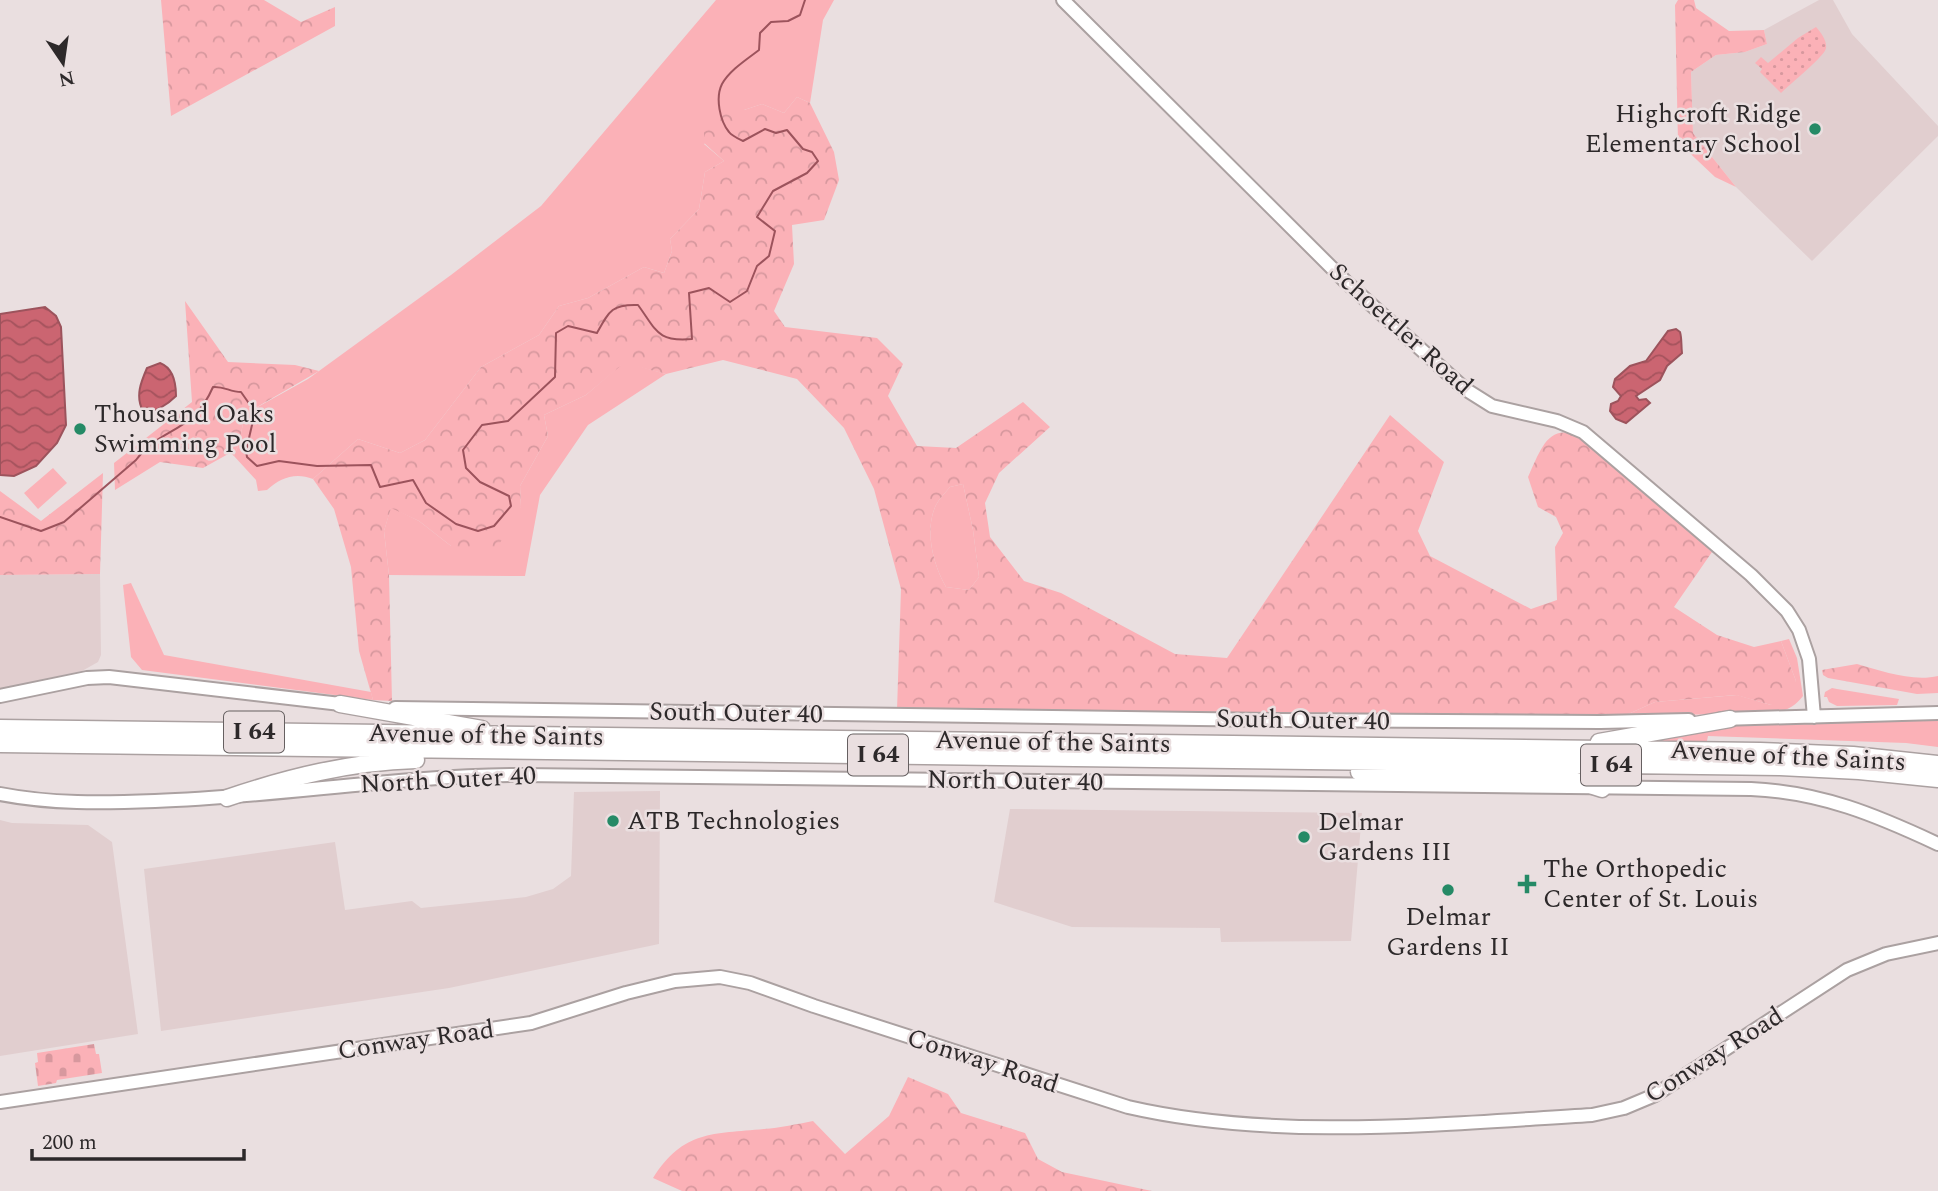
<svg xmlns="http://www.w3.org/2000/svg" width="1938" height="1191" font-family="Spectral,serif">
  <style>
    .built { fill: #e1cecf }
    .grass { fill: #fbb1b7 }
    .forest { fill: url(#forest-crowns); fill-rule: evenodd }
    .cemetery { fill: url(#cemetery-stones) }
    .park { fill: url(#park-dots) }
    .water { fill: url(#water-waves); stroke: #9c535c; stroke-width: 2 }
    .lines { fill: none; stroke-linecap: round; stroke-linejoin: round }
    .stream { stroke: #9c535c; stroke-width: 2 }
    .secondary-casing { stroke: #aba1a1; stroke-width: 16 }
    .highway-casing { stroke: #aba1a1; stroke-width: 19 }
    .secondary { stroke: #fff; stroke-width: 12 }
    .highway { stroke: #fff; stroke-width: 16 }
    .poi-dot { fill: #258a66; stroke: #eadfe0; stroke-width: 2.5 }
    .labels { text-anchor: middle; dominant-baseline: central; stroke-width: 5; stroke-linejoin: round; paint-order: stroke }
    .shield { fill: #eadfe0; stroke: #666061; stroke-width: 2 }
    .shield-label { font-size: 24px; font-weight: bold; fill: #2d292a }
    .poi-label { font-size: 26px; fill: #2d292a; stroke: #eadfe0; text-anchor: start }
    .street-label { font-size: 26px; fill: #2d292a; stroke: #eadfe0 }
  </style>
  <defs>
    <pattern id="forest-crowns" width="20" height="18" patternUnits="userSpaceOnUse" patternTransform="scale(1.75)"><rect width="20" height="18" fill="#fbb1b7"/><path d="M2 6a3 3 0 1 1 6 0M12 15a3 3 0 1 1 6 0" fill="none" stroke="#d7989e"/></pattern>
    <pattern id="cemetery-stones" width="16" height="16" patternUnits="userSpaceOnUse" patternTransform="scale(1.75)"><rect width="16" height="16" fill="#fbb1b7"/><path d="M2 7V4a2 2 0 0 1 4 0v3zM10 15v-3a2 2 0 0 1 4 0v3z" fill="#d7989e"/></pattern>
    <pattern id="park-dots" width="8" height="8" patternUnits="userSpaceOnUse" patternTransform="scale(1.75)"><rect width="8" height="8" fill="#fbb1b7"/><path d="M2 2h.1M6 6h.1" fill="none" stroke="#d7989e" stroke-width="1.8" stroke-linecap="round"/></pattern>
    <pattern id="water-waves" width="16" height="10" patternUnits="userSpaceOnUse" patternTransform="scale(1.75)"><rect width="16" height="10" fill="#cb6571"/><path d="M0 5q4-4 8 0t8 0" fill="none" stroke="#a5535d"/></pattern>
  </defs>
  <rect width="100%" height="100%" fill="#eadfe0"/>
  <path class="built" d="M1819,0H1833L1852,34L1938,126V136L1812,261L1736,187L1693,133L1691,72L1716,55L1745,52L1767,44L1764,30Z
    M100,574L101,655L98,662L82,671L0,689V575Z
    M660,791L659,944L449,988L161,1031L144,869L335,842L345,910L412,901L421,908L526,897L553,889L571,876L574,792Z
    M1010,809L1362,813L1351,941L1221,942L1220,928L1072,927L994,902Z
    M0,820L12,823L88,825L112,842L138,1034L0,1056Z"/>
  <path class="grass" d="M716,0H834L823,20L810,103L797,97L784,113L762,104L744,110L704,144L724,161L705,172L699,209L670,239L672,251L664,273L644,267L588,298L559,306L539,335L481,367L425,440L400,453L358,439L313,479C295,472 280,478 267,490L258,491L256,480L234,456L239,443L245,414L308,379L451,275L541,206Z
    M624,362L666,374L588,425L540,495L525,576L389,575L384,531L391,507L419,521L451,546L521,507L520,486L548,436L544,415L586,395Z
    M53,468L67,483L38,509L24,493Z
    M963,484L973,530L979,577L969,590L946,587C933,564 924,530 936,505C939,499 945,493 950,487Z
    M131,583L164,655L371,692L373,700L142,670L131,657L123,585Z
    M1789,639L1797,658L1803,696C1795,706 1788,710 1775,713L1624,716L1655,702L1737,695L1771,705L1796,681L1781,641Z
    M1832,688L1837,689L1899,699L1897,705L1837,706L1829,702L1827,697H1824L1825,692Z
    M1938,720V747L1906,743L1708,736L1707,741H1660L1658,736L1750,724Z"/>
  <path class="forest" d="M161,0H264L301,22L335,7V26L171,116Z
    M1678,0H1694L1696,8L1729,31L1764,30L1767,44L1745,52L1716,55L1691,72L1693,133L1736,187L1715,177L1678,142L1675,5Z
    M797,97L810,103L834,152L839,180L824,220L792,225L794,264L774,311L785,327L877,338L903,364L888,396L917,446L956,448L1023,402L1050,427L999,473L985,503L990,537L1024,581L1061,593L1175,654L1227,658L1390,415L1444,462L1418,531L1430,556L1531,609L1557,600L1555,547L1563,533L1556,517L1538,507L1528,477C1541,449 1549,419 1584,439L1712,552L1674,607L1717,635L1754,647L1781,641L1796,681L1787,701L1771,705L1736,695L1655,702L1624,716L897,710L901,589L874,489L844,428L797,379L723,360L666,374L624,363L586,395L544,415L548,436L520,486L521,507L494,553L451,546L419,521L391,508L384,531L389,575L392,701L373,700L359,651L351,567L334,509L313,479L358,439L400,453L425,440L481,367L539,335L559,306L588,298L644,267L664,273L672,251L670,239L699,209L705,172L724,161L704,143V127L729,104L744,110L762,104L784,113ZM963,484L973,530L979,577L969,590L946,587C933,564 924,530 936,505C939,499 945,493 950,487Z
    M185,301L228,362L295,365L319,371L245,414L239,443L234,456L230,453L203,468L160,462L115,490L114,463L192,402Z
    M103,473L100,574L0,575V491L41,521Z
    M1857,664C1882,671 1912,682 1938,676V693L1917,694L1828,678L1823,675L1822,670Z
    M908,1077L948,1094L961,1113L1025,1133L1038,1159L1062,1172L1152,1191H682L653,1178C684,1130 712,1134 764,1129C780,1128 797,1124 813,1121L845,1154L889,1116Z"/>
  <path class="cemetery" d="M94,1044L96,1054H99L102,1073L57,1080L56,1083L38,1086L35,1063L38,1062L37,1053Z"/>
  <path class="park" d="M1816,27C1821,33 1827,40 1826,48C1826,55 1788,86 1781,93L1760,72L1762,69L1755,63L1761,57L1768,63L1798,38Z"/>
  <path class="water" d="M45,307L56,316L61,327L66,425L57,443L36,466L14,476L0,475V314Z
    M1676,329L1680,332C1682,339 1681,345 1682,353L1667,366L1660,380L1636,396L1639,400L1646,399L1650,403L1626,423L1616,419L1610,411L1611,404L1618,401L1621,396L1613,387L1615,379L1630,366L1646,361L1668,331Z
    M160,363C173,368 176,383 176,396C168,404 154,414 143,411C135,396 141,382 147,368Z"/>
  <g class="lines">
    <path class="stream" d="M0,517L41,531L64,522L136,460C160,427 193,434 213,387C224,386 230,392 241,392L255,412L246,451L247,457L257,466L279,461L317,466L371,465L380,487L413,480L426,503L456,524L478,531L494,526L511,506L509,496L480,482L466,468L463,450L482,425L508,421L555,377L556,333L568,326L597,333C609,311 612,304 638,305C657,331 657,342 692,339L689,293L709,288L730,302L747,291L757,266L769,256L775,231L757,217L773,191L807,173L818,161L812,152L803,149L787,130L776,133L765,129L743,141C739,139 732,136 729,132C720,121 715,98 722,84C730,70 746,60 759,50L760,33L771,22L788,21L800,15L805,0"/>
    <defs>
      <path id="secondary" d="M1063,0L1346,282L1465,389L1492,406L1557,421L1583,432L1751,575L1787,611L1799,630L1809,659L1814,717
        M0,696L87,678L109,677L349,705
        M395,708L1277,720L1600,722L1689,720
        M1721,719L1938,713
        M0,794C51,804 103,803 155,801C278,797 399,775 522,775L1751,789C1821,792 1876,815 1938,844
        M0,1102L531,1023L626,993L675,981L720,977L750,983L814,1006L1128,1107C1276,1141 1441,1124 1592,1115L1624,1108L1655,1095L1847,970L1886,954L1938,943"/>
      <path id="highway" d="M340,704L482,729
        M0,728L1760,751L1853,755L1938,764
        M1599,742L1730,719
        M0,744L1780,767L1859,771L1938,779
        M1359,772L1577,781L1602,789
        M227,798C289,777 350,762 416,760"/>
    </defs>
    <use href="#secondary" class="secondary-casing"/>
    <use href="#highway" class="highway-casing"/>
    <use href="#secondary" class="secondary"/>
    <use href="#highway" class="highway"/>
  </g>
  <g class="poi-dot">
    <circle cx="1815" cy="129" r="7"/>
    <circle cx="80" cy="429" r="7"/>
    <circle cx="613" cy="821" r="7"/>
    <circle cx="1304" cy="837" r="7"/>
    <path d="M1523.5 873.5h7v7h7v7h-7v7h-7v-7h-7v-7h7z"/>
    <circle cx="1448" cy="890" r="7"/>
  </g>
  <g class="labels">
    <g class="shield">
      <rect x="224" y="711.5" width="60" height="41" rx="5"/>
      <rect x="848" y="734.5" width="60" height="41" rx="5"/>
      <rect x="1581" y="744.5" width="60" height="41" rx="5"/>
    </g>
    <g class="shield-label">
      <text x="254" y="732">I 64</text>
      <text x="878" y="755">I 64</text>
      <text x="1611" y="765">I 64</text>
    </g>
    <g class="poi-label">
      <text x="1801" y="114" text-anchor="end">Highcroft Ridge<tspan x="1801" dy="30">Elementary School</tspan></text>
      <text x="94" y="414">Thousand Oaks<tspan x="94" dy="30">Swimming Pool</tspan></text>
      <text x="627" y="821">ATB Technologies</text>
      <text x="1318" y="822">Delmar<tspan x="1318" dy="30">Gardens III</tspan></text>
      <text x="1543" y="869">The Orthopedic<tspan x="1543" dy="30">Center of St. Louis</tspan></text>
      <text x="1448" y="917" text-anchor="middle">Delmar<tspan x="1448" dy="30">Gardens II</tspan></text>
    </g>
    <g class="street-label">
      <text transform="translate(1401 329) rotate(42)">Schoettler Road</text>
      <text transform="translate(736 713) rotate(1)">South Outer 40</text>
      <text transform="translate(1303 720) rotate(1)">South Outer 40</text>
      <text transform="translate(486 735) rotate(1)">Avenue of the Saints</text>
      <text transform="translate(1053 742) rotate(1)">Avenue of the Saints</text>
      <text transform="translate(1788 756) rotate(3)">Avenue of the Saints</text>
      <text transform="translate(448 780) rotate(-3)">North Outer 40</text>
      <text transform="translate(1015 781) rotate(1)">North Outer 40</text>
      <text transform="translate(416 1040) rotate(-8)">Conway Road</text>
      <text transform="translate(1714 1055) rotate(-32)">Conway Road</text>
      <text transform="translate(983 1061) rotate(18)">Conway Road</text>
    </g>
  </g>
  <g transform="translate(63 63) rotate(167)" stroke="#eadfe0" stroke-width="5" paint-order="stroke">
  <path d="M0-5L12 26L0 18L-12 26Z" fill="#2d292a"/>
  <text y="-10" font-size="19" font-weight="bold" text-anchor="middle" fill="#2d292a">N</text>
  </g>
  <path d="M32 1149v10h212v-10" fill="none" stroke="#2d292a" stroke-width="3.5"/>
  <text x="42" y="1149" font-size="21" fill="#2d292a" stroke="#eadfe0" stroke-width="5" paint-order="stroke">200 m</text>
</svg>
